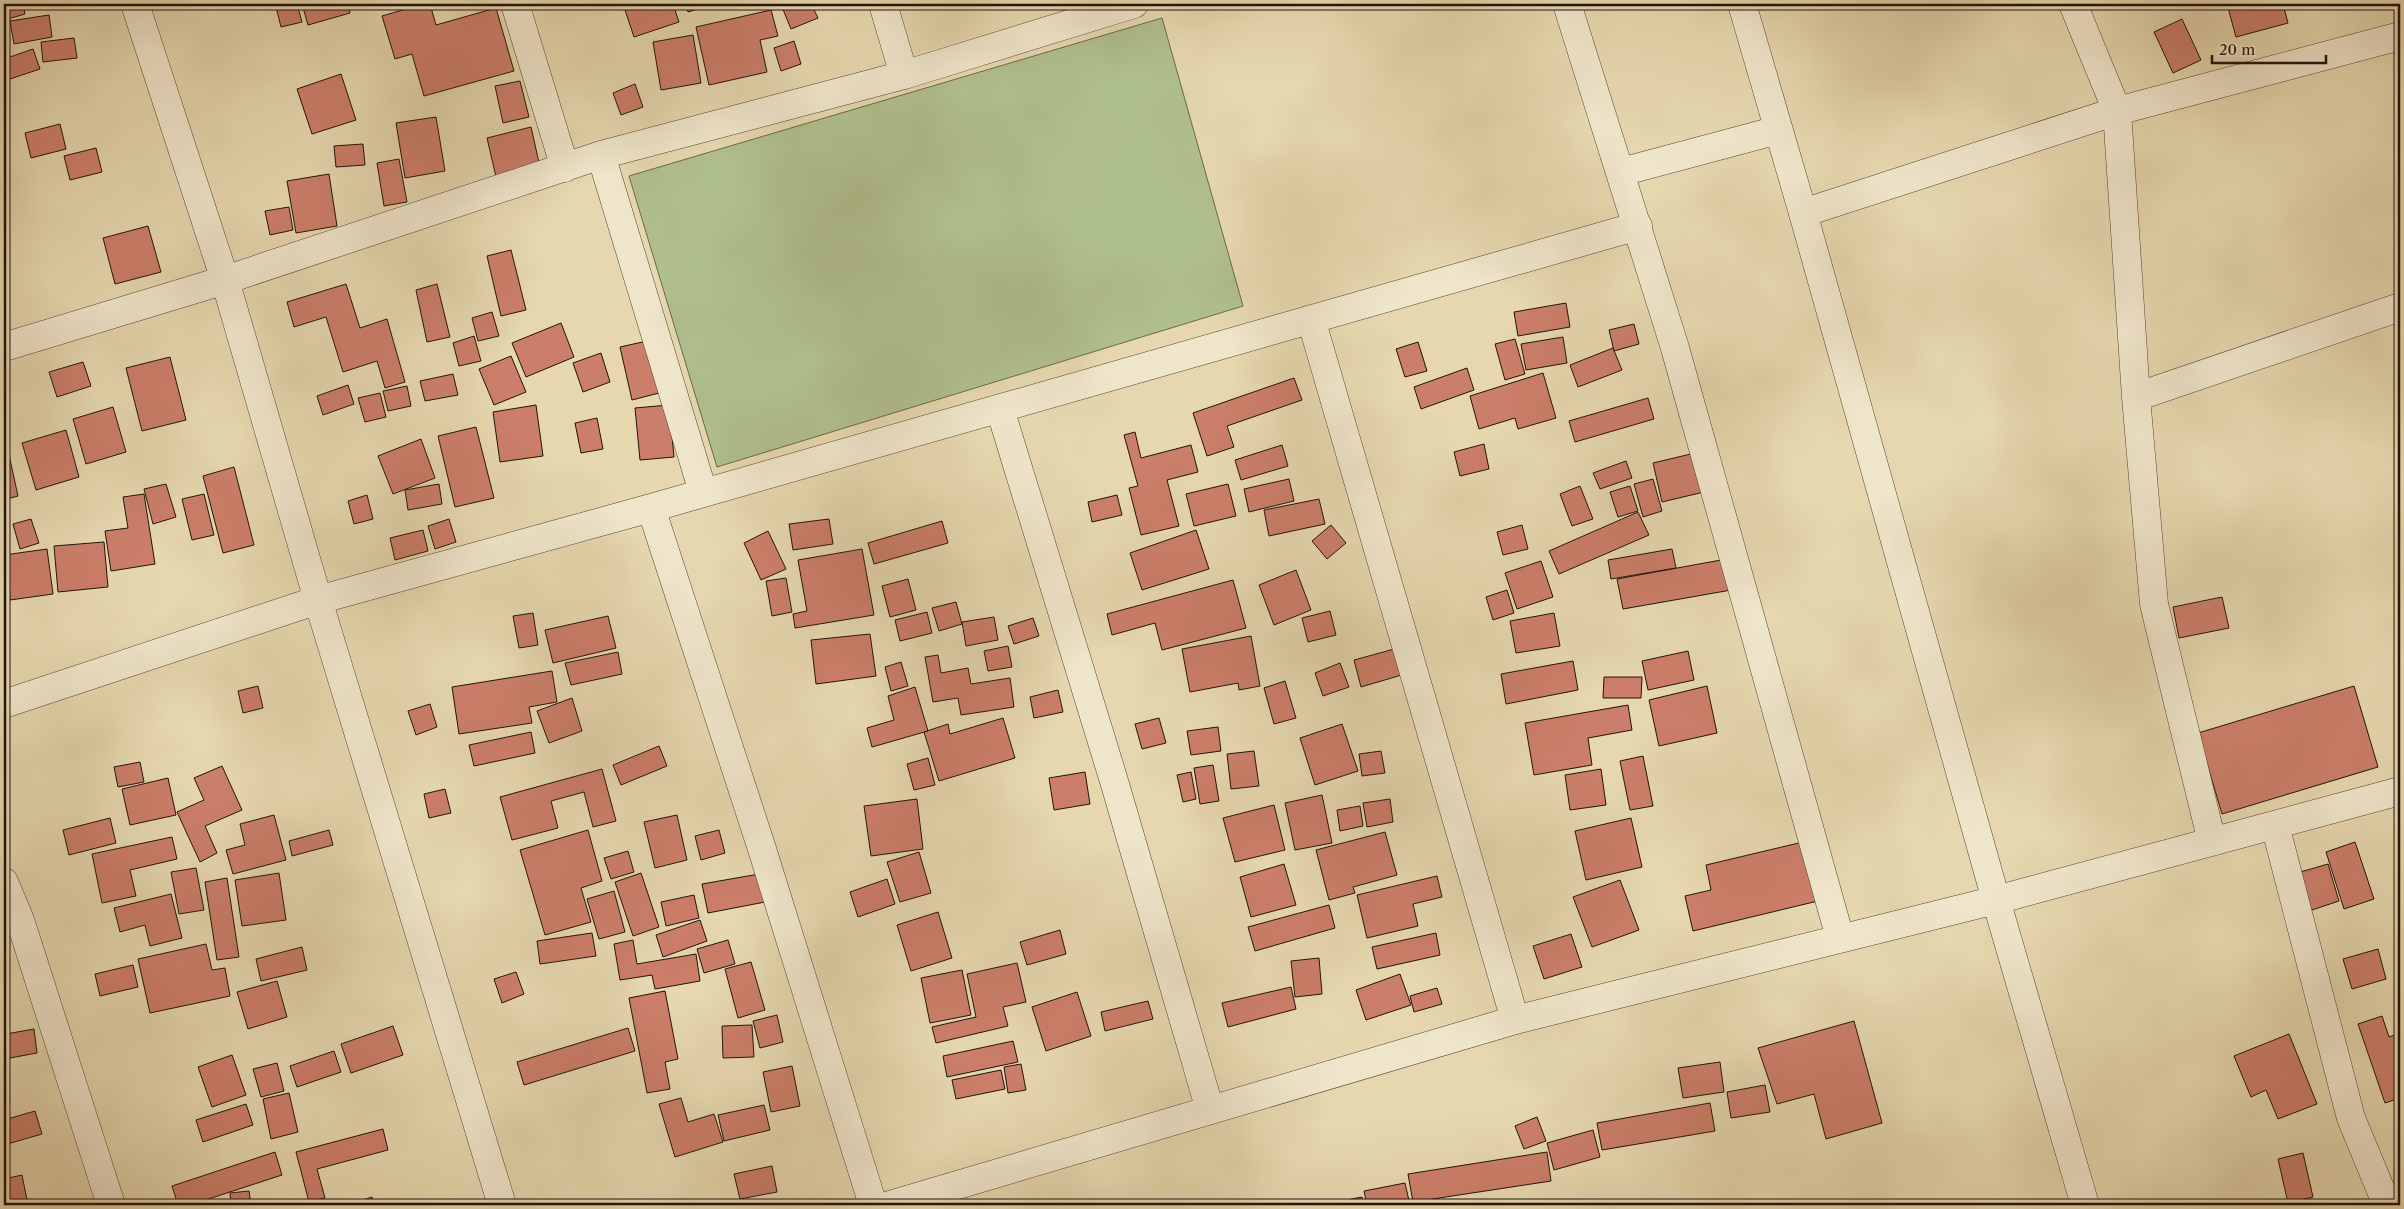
<svg xmlns="http://www.w3.org/2000/svg" width="2404" height="1209" font-family="'Libre Caslon Text',serif">
  <style>
    .green { fill: #b0bf8e; stroke: #68694d }
    .building { fill: #cb7e69; stroke: #21130c }
    .lines { fill: none; stroke-linecap: round; stroke-linejoin: round }
    .minor-casing { stroke: #524434; stroke-width: 29 }
    .tertiary-casing { stroke: #524434; stroke-width: 29 }
    .minor { stroke: #efe5ca; stroke-width: 28 }
    .tertiary { stroke: #efe5ca; stroke-width: 28 }
  </style>
  <rect width="100%" height="100%" fill="#e6d7ae"/>
  <filter id="stains"><feTurbulence type="fractalNoise" baseFrequency=".004" numOctaves="4"/><feColorMatrix values="0 0 0 0 .2 0 0 0 0 .09 0 0 0 0 .02 0 0 0 .5 -.17"/></filter>
  <radialGradient id="worn" r=".72"><stop offset=".6" stop-color="#630" stop-opacity="0"/><stop offset="1" stop-color="#630" stop-opacity=".3"/></radialGradient>
  <path class="green" d="M1162,18L1243,306L717,467L629,176Z"/>
  <path class="building" d="M4,4H23L25,14L4,20Z
    M290,4H297L302,22L281,27L276,7Z
    M302,4H348L350,13L308,25Z
    M423,4H430L436,25L496,8L514,71L424,96L412,54L395,59L382,16Z
    M623,4H673L679,22L634,37Z
    M685,4H711V5L688,12Z
    M789,4H811L818,18L791,29L782,7Z
    M2227,4H2283L2288,23L2236,37Z
    M771,10L778,36L760,40L767,72L709,85L696,27Z
    M49,15L52,37L14,44L10,21Z
    M2182,19L2201,60L2173,73L2154,32Z
    M693,35L701,83L661,90L653,42Z
    M74,38L77,58L43,62L41,42Z
    M794,41L801,64L781,71L774,48Z
    M33,49L40,69L4,81V59Z
    M341,74L356,120L312,134L297,89Z
    M520,81L529,117L503,123L495,86Z
    M635,84L643,107L621,115L613,93Z
    M436,117L445,171L405,178L396,123Z
    M60,124L66,149L31,158L25,133Z
    M531,127L540,167L496,177L487,138Z
    M363,144L365,165L336,167L334,146Z
    M96,148L102,172L70,180L64,156Z
    M399,159L407,202L384,206L377,163Z
    M329,174L337,226L296,233L287,181Z
    M289,207L293,230L270,235L265,211Z
    M148,226L161,272L115,284L103,238Z
    M511,250L526,310L501,316L487,256Z
    M346,284L360,328L387,319L405,382L385,388L377,361L343,372L326,317L294,327L287,302Z
    M437,284L450,337L427,342L416,290Z
    M1566,303L1570,327L1518,336L1514,312Z
    M492,312L499,336L478,341L472,318Z
    M561,323L574,357L526,377L512,343Z
    M1634,324L1639,344L1614,351L1609,330Z
    M474,336L481,361L459,366L453,343Z
    M1563,337L1567,363L1526,370L1521,344Z
    M1515,339L1525,374L1505,380L1495,344Z
    M647,341L659,393L632,400L620,347Z
    M1418,342L1427,371L1405,377L1396,349Z
    M1613,348L1622,370L1578,387L1570,365Z
    M601,353L610,382L583,392L573,363Z
    M511,356L526,392L494,405L479,369Z
    M170,357L186,420L142,431L126,368Z
    M83,362L91,386L57,397L49,372Z
    M1467,368L1474,390L1421,409L1414,387Z
    M1543,373L1556,418L1518,429L1515,418L1479,429L1470,396Z
    M453,374L458,395L425,401L420,381Z
    M1294,378L1302,400L1227,426L1234,447L1207,456L1193,413Z
    M348,385L354,404L323,415L317,396Z
    M407,386L411,406L388,411L383,391Z
    M380,393L386,417L365,422L358,398Z
    M1648,398L1654,419L1575,442L1569,421Z
    M536,405L543,456L500,462L493,412Z
    M669,405L674,457L640,460L635,408Z
    M113,407L126,452L86,464L73,419Z
    M597,418L603,449L581,453L575,423Z
    M476,427L494,498L455,507L438,436Z
    M66,430L79,477L36,490L22,443Z
    M1135,432L1141,458L1191,445L1198,472L1167,480L1179,526L1141,535L1129,488L1138,486L1124,435Z
    M421,439L435,478L393,494L378,456Z
    M1484,444L1489,469L1460,476L1454,452Z
    M1282,445L1288,466L1241,480L1235,460Z
    M4,446H7L18,496L4,500Z
    M1695,453L1704,492L1662,502L1653,463Z
    M1626,461L1632,478L1600,489L1593,473Z
    M234,467L254,545L223,553L203,476Z
    M1289,479L1294,501L1249,512L1244,489Z
    M1653,479L1662,511L1643,517L1634,484Z
    M166,484L176,517L153,524L144,489Z
    M439,484L442,504L408,510L405,490Z
    M1228,484L1236,516L1194,526L1186,494Z
    M1580,486L1593,519L1572,526L1560,494Z
    M1630,486L1638,511L1618,517L1610,492Z
    M144,494L155,564L111,571L105,531L128,528L123,497Z
    M204,494L214,535L192,540L182,499Z
    M367,495L373,519L354,524L348,501Z
    M1117,495L1122,515L1092,522L1088,502Z
    M1319,499L1325,524L1269,536L1264,510Z
    M1638,512L1649,535L1559,574L1549,551Z
    M31,519L39,543L20,549L13,524Z
    M449,519L456,542L435,549L428,526Z
    M829,519L833,544L793,550L789,524Z
    M942,521L948,543L874,564L868,543Z
    M1331,525L1346,543L1327,559L1312,541Z
    M1522,525L1528,549L1503,555L1497,532Z
    M423,530L428,551L395,560L390,538Z
    M1196,530L1209,569L1142,590L1130,553Z
    M768,531L786,569L761,580L744,543Z
    M104,542L108,587L58,592L54,546Z
    M47,549L53,594L10,600L4,555Z
    M862,549L874,615L795,628L793,614L807,611L798,560Z
    M1672,549L1676,568L1611,579L1608,560Z
    M1732,558L1737,589L1623,609L1617,579Z
    M1541,561L1553,597L1517,609L1505,573Z
    M1296,570L1311,610L1274,625L1259,585Z
    M786,578L792,612L772,616L766,581Z
    M908,579L916,610L890,617L882,586Z
    M1233,580L1246,628L1162,650L1155,623L1112,635L1107,614Z
    M1507,590L1514,613L1493,620L1486,597Z
    M2222,597L2229,628L2179,638L2173,607Z
    M956,602L962,624L939,631L932,608Z
    M1330,611L1336,635L1308,642L1302,618Z
    M927,612L932,633L900,641L895,620Z
    M533,613L538,645L519,648L513,616Z
    M1554,613L1560,646L1516,653L1510,621Z
    M608,616L616,648L553,663L545,630Z
    M994,617L998,640L966,646L962,622Z
    M1033,618L1039,636L1014,644L1008,626Z
    M870,634L876,676L816,684L811,640Z
    M1251,636L1260,686L1239,690L1238,683L1190,692L1182,649Z
    M1008,646L1012,667L988,671L984,651Z
    M1398,648L1405,674L1361,687L1354,660Z
    M1688,651L1694,680L1648,690L1642,661Z
    M618,652L622,674L571,685L565,663Z
    M938,655L941,673L968,668L971,684L1010,678L1014,707L961,715L958,698L933,702L925,657Z
    M1573,661L1578,690L1506,704L1501,674Z
    M901,662L908,686L891,691L885,667Z
    M1340,663L1349,687L1323,696L1315,673Z
    M552,671L557,702L529,707L532,723L459,734L452,687Z
    M1604,677H1642L1641,698H1603Z
    M1285,681L1296,718L1274,724L1264,688Z
    M258,686L263,708L243,713L238,691Z
    M1707,686L1717,733L1659,746L1649,700Z
    M2354,686L2378,767L2222,814L2198,733Z
    M915,687L928,731L872,747L867,728L894,720L888,696Z
    M1058,690L1063,712L1034,718L1030,697Z
    M572,698L582,731L549,743L537,711Z
    M430,704L437,727L416,735L408,711Z
    M1628,705L1632,730L1588,738L1592,765L1534,775L1525,723Z
    M1003,718L1015,758L939,781L924,732L948,724L950,734Z
    M1159,718L1166,743L1142,749L1135,724Z
    M1342,724L1358,771L1315,785L1300,738Z
    M1218,727L1221,751L1191,755L1187,731Z
    M531,732L535,753L474,766L469,745Z
    M659,746L667,766L621,785L613,765Z
    M1254,751L1259,786L1231,789L1227,754Z
    M1381,751L1385,773L1362,776L1359,754Z
    M1643,756L1653,806L1630,810L1620,761Z
    M928,758L935,785L914,790L907,764Z
    M140,762L144,782L118,787L114,767Z
    M1213,765L1219,801L1200,804L1194,768Z
    M222,766L242,810L205,826L217,853L200,862L177,812L204,800L194,778Z
    M602,769L616,821L593,827L584,792L551,801L558,828L512,840L500,797Z
    M1601,769L1606,805L1570,810L1565,775Z
    M1085,772L1090,804L1054,810L1049,778Z
    M1191,772L1196,799L1183,802L1177,775Z
    M168,778L176,815L130,825L122,789Z
    M445,789L451,813L429,818L424,794Z
    M1322,795L1332,843L1295,850L1285,803Z
    M917,799L923,849L871,856L864,806Z
    M1390,799L1393,822L1367,827L1363,803Z
    M1274,805L1285,850L1235,862L1223,818Z
    M1360,806L1363,826L1340,831L1337,810Z
    M274,815L286,860L233,874L226,850L245,845L240,824Z
    M677,815L687,860L655,868L644,822Z
    M110,818L116,843L69,855L63,830Z
    M1631,818L1642,867L1586,880L1575,831Z
    M329,830L333,845L292,856L289,841Z
    M588,830L602,881L581,888L591,922L545,935L520,850Z
    M719,830L725,853L701,860L695,836Z
    M1385,832L1397,875L1353,887L1355,893L1329,900L1316,850Z
    M172,837L177,859L130,870L136,896L102,903L92,854Z
    M1803,842L1818,901L1693,931L1685,896L1711,890L1706,865Z
    M2355,842L2374,899L2344,909L2326,852Z
    M628,851L634,872L611,879L604,858Z
    M919,852L931,893L900,902L887,862Z
    M1284,864L1296,905L1251,917L1240,877Z
    M2328,864L2339,901L2309,911L2297,873Z
    M196,868L204,910L179,914L171,872Z
    M279,873L286,920L242,926L235,880Z
    M641,873L659,927L633,936L615,882Z
    M759,874L765,902L708,913L702,884Z
    M1437,876L1442,897L1413,904L1418,926L1367,938L1357,895Z
    M227,878L239,957L217,960L205,882Z
    M887,879L895,904L858,917L850,892Z
    M1620,880L1639,930L1592,947L1573,897Z
    M614,891L625,932L599,939L587,899Z
    M171,894L182,938L150,946L145,925L120,932L114,908Z
    M694,895L699,918L666,926L661,902Z
    M1329,905L1335,928L1255,951L1248,927Z
    M938,912L952,958L911,971L897,925Z
    M700,920L707,941L663,957L656,935Z
    M1060,930L1066,954L1027,965L1020,942Z
    M592,933L596,956L540,964L537,941Z
    M1436,933L1440,955L1377,969L1372,947Z
    M1571,934L1582,967L1544,979L1533,946Z
    M633,940L637,964L696,954L700,981L655,989L652,975L620,980L614,944Z
    M728,940L735,964L704,973L697,949Z
    M206,944L212,970L225,968L230,996L150,1013L138,959Z
    M302,947L307,970L261,981L256,959Z
    M2378,949L2386,979L2352,989L2343,959Z
    M1319,958L1322,994L1295,997L1291,961Z
    M751,962L765,1010L738,1018L725,969Z
    M1017,963L1026,1002L1003,1007L1008,1026L936,1043L932,1027L976,1017L967,974Z
    M133,965L138,987L100,996L95,974Z
    M962,970L971,1015L930,1023L921,978Z
    M516,972L524,994L502,1003L494,979Z
    M1400,974L1411,1005L1366,1020L1356,990Z
    M277,981L287,1017L248,1029L237,992Z
    M1291,987L1296,1009L1228,1027L1222,1003Z
    M1437,988L1442,1004L1414,1012L1410,996Z
    M665,991L678,1059L665,1062L670,1089L647,1093L629,998Z
    M1077,992L1091,1036L1046,1051L1032,1007Z
    M1148,1001L1153,1019L1105,1031L1101,1012Z
    M777,1015L783,1042L760,1048L753,1021Z
    M2382,1016L2389,1037L2400,1033V1098L2385,1103L2358,1024Z
    M1854,1021L1882,1123L1826,1139L1814,1094L1777,1104L1758,1048Z
    M752,1025L754,1057L723,1058L722,1026Z
    M393,1026L403,1055L351,1073L341,1044Z
    M628,1028L635,1051L524,1085L517,1062Z
    M34,1029L37,1053L10,1058L6,1034Z
    M2289,1034L2317,1104L2278,1119L2266,1090L2251,1097L2234,1056Z
    M1013,1041L1018,1062L947,1077L943,1056Z
    M334,1051L341,1072L297,1087L290,1066Z
    M232,1055L246,1095L212,1107L198,1067Z
    M1720,1062L1724,1092L1683,1098L1678,1068Z
    M277,1063L284,1091L261,1097L253,1069Z
    M1021,1064L1026,1090L1008,1093L1004,1067Z
    M792,1066L800,1106L771,1112L763,1072Z
    M1001,1070L1005,1089L956,1099L952,1080Z
    M1765,1085L1770,1112L1731,1118L1727,1092Z
    M289,1093L298,1132L271,1139L263,1099Z
    M681,1098L688,1122L714,1114L723,1142L675,1157L659,1104Z
    M1710,1103L1715,1131L1602,1150L1597,1123Z
    M246,1104L253,1125L203,1142L196,1120Z
    M764,1105L770,1130L724,1141L718,1115Z
    M35,1111L42,1134L4,1145V1120Z
    M1537,1117L1546,1141L1524,1149L1515,1126Z
    M383,1129L388,1150L317,1169L325,1198L309,1202L296,1152Z
    M1593,1130L1600,1157L1554,1170L1547,1143Z
    M275,1152L282,1175L190,1205H178L172,1186Z
    M1547,1152L1551,1181L1413,1202L1408,1174Z
    M2303,1153L2313,1197L2288,1203L2278,1159Z
    M772,1166L777,1192L740,1199L734,1174Z
    M22,1175L28,1205H4V1179Z
    M1405,1183L1410,1205H1367L1364,1191Z
    M249,1191L251,1205H231L230,1193Z
    M372,1197L374,1205H349Z
    M1362,1197L1364,1205H1320Z"/>
  <g class="lines">
    <defs>
      <path id="minor" d="M135,4L225,280L318,600L502,1205
        M515,4L565,168
        M883,4L904,75
        M1567,4L1675,348L1840,938
        M2073,4L2117,111L2136,397L2154,604L2212,842
        M601,155L703,492
        M1621,172L1778,130
        M1803,213L2117,111L2400,36
        M1311,319L1515,1020
        M4,347L225,280L601,155L904,75L1134,4
        M2136,397L2400,307
        M1000,409L1114,781L1210,1110
        M651,508L762,849L873,1205
        M4,704L318,600L651,508L1638,226
        M2275,825L2351,1118L2387,1205
        M4,882L20,920L111,1205
        M1996,900L2400,791"/>
      <path id="tertiary" d="M1742,4L1803,213L1996,900L2085,1205
        M890,1205L1515,1020L1996,900"/>
    </defs>
    <use href="#minor" class="minor-casing"/>
    <use href="#tertiary" class="tertiary-casing"/>
    <use href="#minor" class="minor"/>
    <use href="#tertiary" class="tertiary"/>
  </g>
  <rect width="2404" height="1209" fill="none" stroke="#e6d7ae" stroke-width="20"/>
  <rect x="5" y="5" width="2394" height="1199" fill="none" stroke="#21130c" stroke-width="2.5"/>
  <rect x="10" y="10" width="2384" height="1189" fill="none" stroke="#21130c"/>
  <path d="M2212 55v8h114v-8" fill="none" stroke="#21130c" stroke-width="2.5"/>
  <text x="2219" y="55" font-size="15" fill="#21130c" stroke="#efe5ca" stroke-width="4" paint-order="stroke">20 m</text>
  <rect width="100%" height="100%" filter="url(#stains)"/>
  <rect width="100%" height="100%" fill="url(#worn)"/>
</svg>
